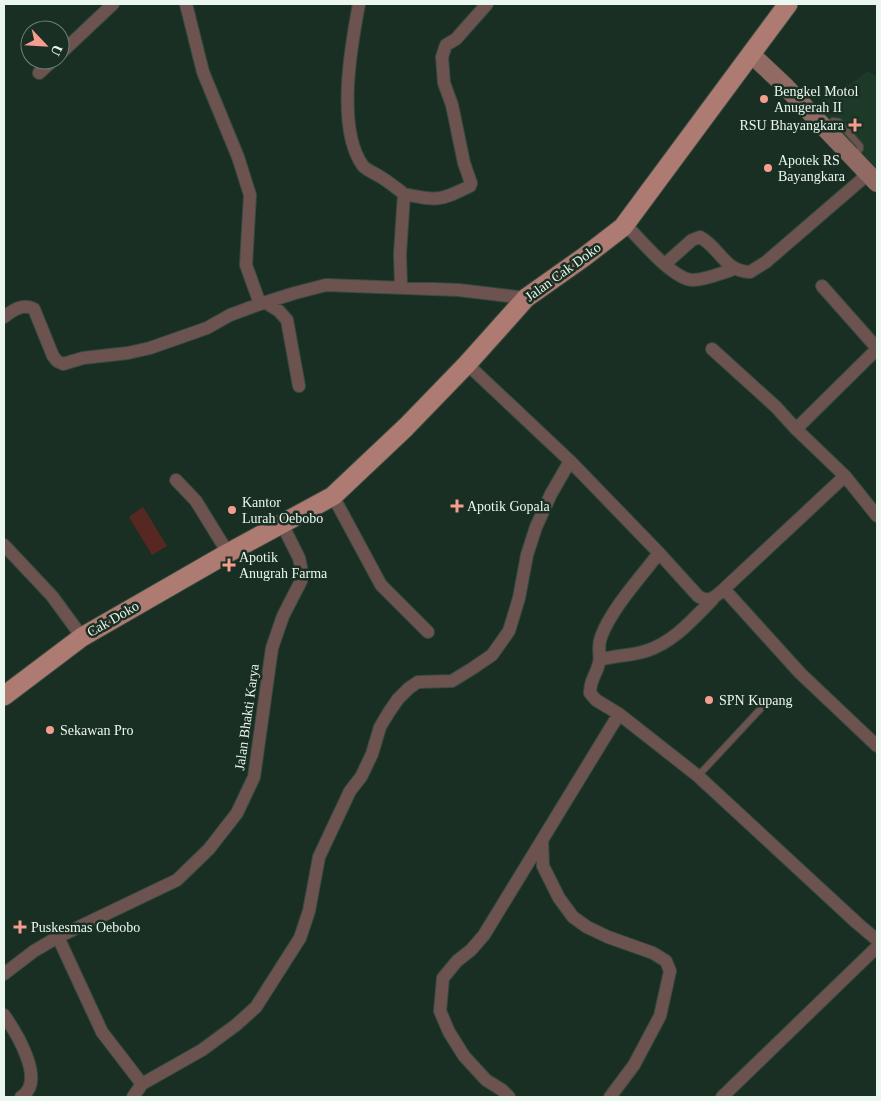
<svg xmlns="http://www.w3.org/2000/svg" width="881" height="1101" font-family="Georgia,serif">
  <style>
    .built { fill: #1d3a29 }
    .green { fill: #562821 }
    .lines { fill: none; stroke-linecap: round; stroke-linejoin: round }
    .lane-casing { stroke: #374b3f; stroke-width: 8 }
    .street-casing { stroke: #374b3f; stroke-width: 14 }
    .secondary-casing { stroke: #374b3f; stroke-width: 19 }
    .primary-casing { stroke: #374b3f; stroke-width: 21 }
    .lane { stroke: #6c534f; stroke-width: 6 }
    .street { stroke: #6c534f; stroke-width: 12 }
    .secondary { stroke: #916a63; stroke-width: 18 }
    .primary { stroke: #ad7b72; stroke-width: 19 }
    .poi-dot { fill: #f59d8e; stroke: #1a2f23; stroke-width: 2 }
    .labels { text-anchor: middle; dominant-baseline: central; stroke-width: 5; stroke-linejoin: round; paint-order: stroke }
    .poi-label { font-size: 14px; fill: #eaf7ee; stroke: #1a2f23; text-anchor: start }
    .street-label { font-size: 14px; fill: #eaf7ee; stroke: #1a2f23 }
  </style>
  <rect width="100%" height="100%" fill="#1a2f23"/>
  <path class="built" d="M868,71L877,77V170L814,105L839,87L841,89L847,84L849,85Z"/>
  <path class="green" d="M143,507L167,546L152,555L129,517Z"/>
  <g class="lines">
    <defs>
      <path id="lane" d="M826,127L833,121L839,122L860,146V149L854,155
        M698,776L767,702"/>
      <path id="street" d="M186,4L203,72L238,157L250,195L246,265L260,304
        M359,4C351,46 336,129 363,166C367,170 374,173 379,176C388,181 396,188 404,194
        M60,54L113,4
        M39,73L53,60
        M625,224C639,238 673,280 693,280C706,280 721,273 734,269
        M665,264L692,240L700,237C720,248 724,271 750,272L766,262L868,174
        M822,286L877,348
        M401,287L400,254L404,194C437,201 440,201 470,186L471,183L464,163L452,105L444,83L442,57L446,45L456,39L487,4
        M265,302L279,311L287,320L299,386
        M4,317C13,310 23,303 34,309L53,356L57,361L63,364L83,358L128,353L150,348L207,328L230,315L260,304L295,293L326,285L459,290L526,298
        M712,349L776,407L796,429
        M467,364L570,461L659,553L698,596C709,604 716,596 724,589L845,476L796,429L877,349
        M845,476L877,516
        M176,480L196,501L228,553
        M333,496L381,585L428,632
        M4,545L52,596L82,637
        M659,553C641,577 611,609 601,637C597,647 601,655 599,663C596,676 590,679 590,693L596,700L619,714L698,776L857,923L877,940
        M724,589L800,673L877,746
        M600,660C615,655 631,656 646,651C674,642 693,619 713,599
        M542,840L543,866L559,898L573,917L587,927L608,937L653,953L666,961L670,971L660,1016L634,1065L610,1097
        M58,937L102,1032L142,1084
        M4,974L34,951L58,937L177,880L209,849L237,813L254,777L272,648L283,616L301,581L302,572L299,558L282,524
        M4,1015C16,1032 47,1082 21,1097
        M133,1097L142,1084L202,1050L236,1025L256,1007L300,938L309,911L319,857L350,791L361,777L372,754L380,727L389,712L398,699L409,688L418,682L452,681L473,668L492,655L509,631L519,598L527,555L536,527L551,494L570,461
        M509,1097L502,1090L486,1080L464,1056L449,1032L440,1011L443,978L457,961L471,950L484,935L619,714
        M722,1097L877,947"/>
      <path id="secondary" d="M752,55L784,85L877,183"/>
      <path id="primary" d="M4,696L82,637L228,553L333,496L406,427L467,364L526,298L584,257L623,227L788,4"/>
    </defs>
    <use href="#lane" class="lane-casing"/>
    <use href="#street" class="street-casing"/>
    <use href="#secondary" class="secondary-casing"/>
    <use href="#primary" class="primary-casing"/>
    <use href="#lane" class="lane"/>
    <use href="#street" class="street"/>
    <use href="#secondary" class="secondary"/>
    <use href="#primary" class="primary"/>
  </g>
  <g class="poi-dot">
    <circle cx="764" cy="99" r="5"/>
    <path d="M852.5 117.5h5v5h5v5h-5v5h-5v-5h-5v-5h5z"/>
    <circle cx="768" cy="168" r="5"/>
    <path d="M454.5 498.5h5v5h5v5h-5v5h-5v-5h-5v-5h5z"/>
    <circle cx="232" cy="510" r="5"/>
    <path d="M226.5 557.5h5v5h5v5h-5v5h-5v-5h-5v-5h5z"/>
    <circle cx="709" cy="700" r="5"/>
    <circle cx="50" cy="730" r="5"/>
    <path d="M17.5 919.5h5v5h5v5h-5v5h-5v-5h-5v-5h5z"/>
  </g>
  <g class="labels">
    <g class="poi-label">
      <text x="774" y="91">Bengkel Motol<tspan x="774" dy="16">Anugerah II</tspan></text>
      <text x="844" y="125" text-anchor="end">RSU Bhayangkara</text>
      <text x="778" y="160">Apotek RS<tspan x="778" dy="16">Bayangkara</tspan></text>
      <text x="242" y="502">Kantor<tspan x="242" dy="16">Lurah Oebobo</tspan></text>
      <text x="467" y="506">Apotik Gopala</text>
      <text x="239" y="557">Apotik<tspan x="239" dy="16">Anugrah Farma</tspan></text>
      <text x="719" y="700">SPN Kupang</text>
      <text x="60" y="730">Sekawan Pro</text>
      <text x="31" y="927">Puskesmas Oebobo</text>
    </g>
    <g class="street-label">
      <text transform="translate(563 272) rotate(-36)">Jalan Cak Doko</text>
      <text transform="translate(113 619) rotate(-30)">Cak Doko</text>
      <text transform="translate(247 717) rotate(-82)">Jalan Bhakti Karya</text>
    </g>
  </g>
  <rect width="881" height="1101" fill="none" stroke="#eaf7ee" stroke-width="10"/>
  <g transform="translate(45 45) rotate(115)"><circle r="24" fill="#1a2f23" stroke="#6d7f74"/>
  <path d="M0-4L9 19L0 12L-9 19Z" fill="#f59d8e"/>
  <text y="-8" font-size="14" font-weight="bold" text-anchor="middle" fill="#eaf7ee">U</text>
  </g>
</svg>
